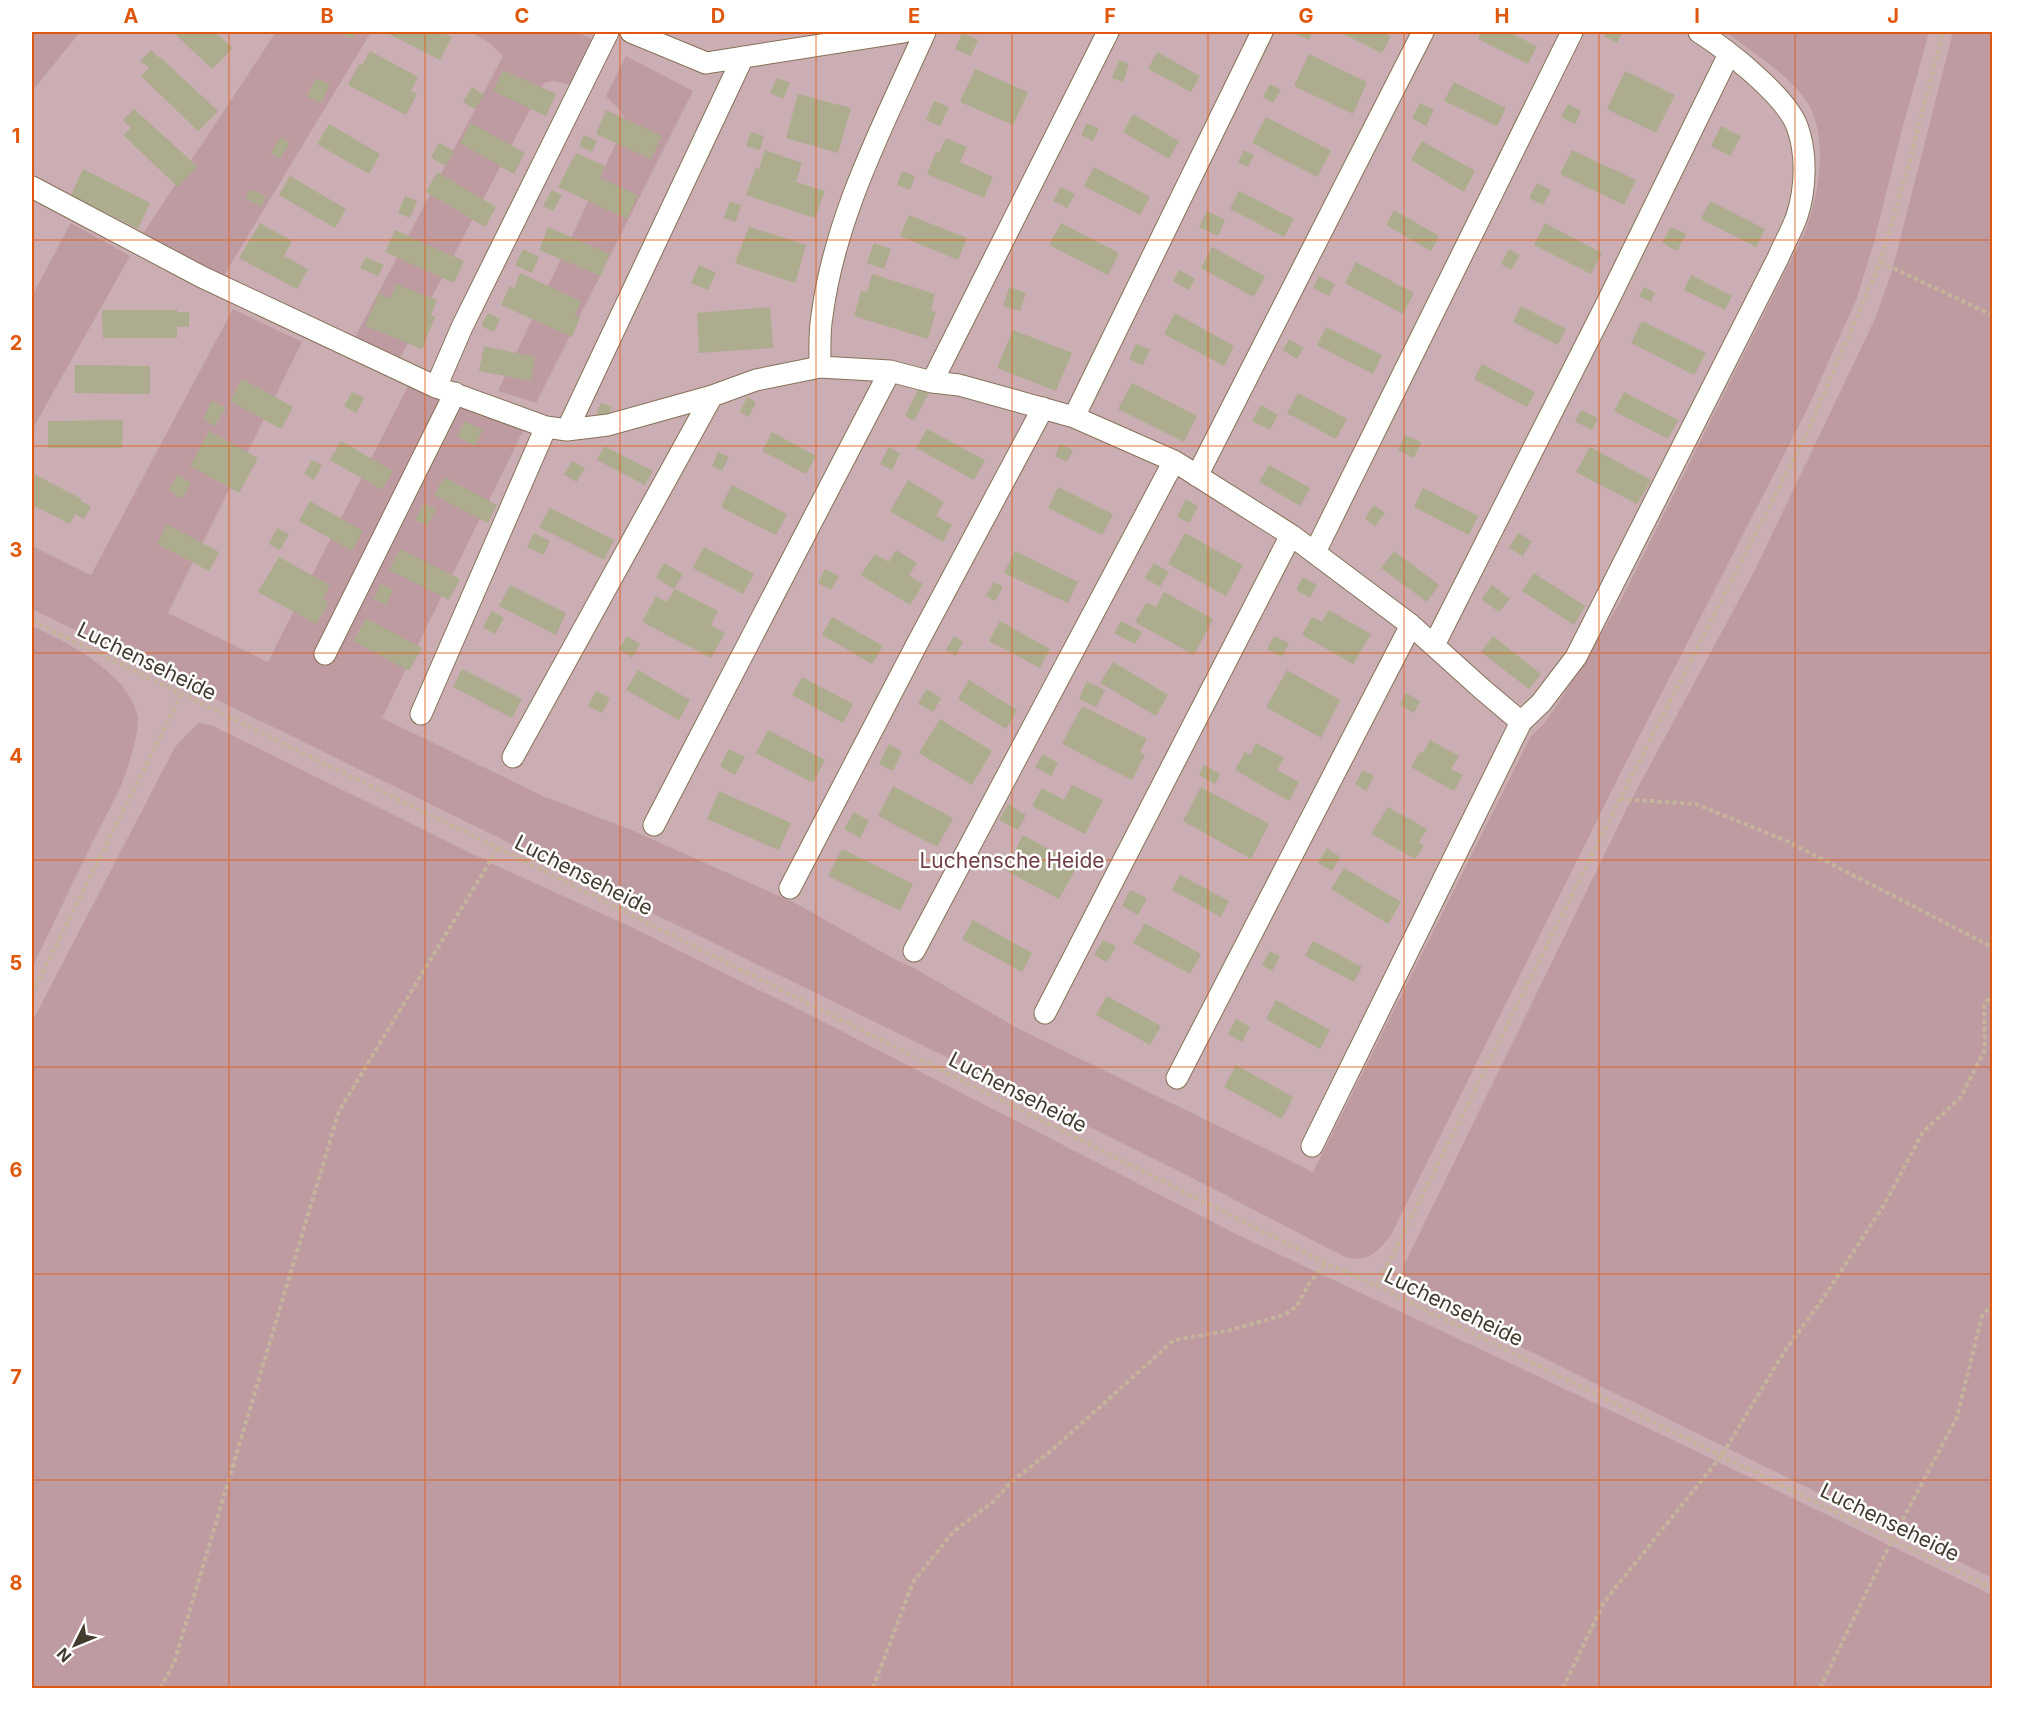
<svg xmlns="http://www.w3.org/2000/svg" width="2024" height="1720" font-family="Inter,sans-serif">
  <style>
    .green { fill: #caaeb3 }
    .forest { fill: #be9ba1 }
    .building { fill: #adac8e }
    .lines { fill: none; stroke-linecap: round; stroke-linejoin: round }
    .service-casing { stroke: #867157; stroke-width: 23 }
    .path { stroke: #c5b39b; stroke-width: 4; stroke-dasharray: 4.5 3; stroke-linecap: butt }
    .service { stroke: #fff; stroke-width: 21 }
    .grid { fill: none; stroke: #e0580e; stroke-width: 1.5; stroke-opacity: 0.55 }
    .labels { text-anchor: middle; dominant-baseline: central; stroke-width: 5; stroke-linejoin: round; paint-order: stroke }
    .street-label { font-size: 21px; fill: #443b2f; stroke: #fff }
    .park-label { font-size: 21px; fill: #713e48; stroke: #fff }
    .neatline { fill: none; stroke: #e0580e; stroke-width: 2 }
    .grid-label { font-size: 20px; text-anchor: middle; font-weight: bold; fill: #e0580e }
  </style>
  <rect width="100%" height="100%" fill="#fde6c9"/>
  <path class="green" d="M32,32H1992V1688H32Z"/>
  <path class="forest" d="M32,32H80L33,90L32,89Z
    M276,32H371L223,277L142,235Z
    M470,32H577L604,45L583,88L554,81L544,83L400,358L354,339L503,56L488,42Z
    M1725,32H1929L1899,141L1874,242L1857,298L1807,410L1620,774L1392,1233C1379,1251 1370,1262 1347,1258L1179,1171L32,609V546L91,575L233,309L302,342L168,613L268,662L408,386L523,431L382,718L545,797L629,829L797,904L896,960L914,968L1019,1029L1313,1172L1531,736L1543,725L1559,702L1619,604L1805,232C1818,196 1828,146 1811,109C1798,81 1750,50 1725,32Z
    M1953,32H1992V1578L1407,1291L1402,1281L1404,1265L1629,804L1754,572L1875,319L1892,271Z
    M626,56L693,91L536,403L498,391L626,122L620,110L606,96Z
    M71,223L130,256L32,430V296Z
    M32,626C67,642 126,672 137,713C141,727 130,761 125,775C118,796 105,817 95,837C74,880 53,924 32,968Z
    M198,723L211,725L497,866L627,925L812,1016L1238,1235L1675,1441L1992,1595V1688H32V1022L175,747Z"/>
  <path class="building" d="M173,32H215L233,48L212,69Z
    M338,32H357L353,39Z
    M385,32H441L452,37L440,60Z
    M1294,32H1313L1309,40L1293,33Z
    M1339,32H1382L1391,36L1382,53Z
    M1481,32H1509L1537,46L1528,64L1478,39Z
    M1606,32H1620L1622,33L1617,43L1604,36Z
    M962,33L978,40L971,56L955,49Z
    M151,50L159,58L160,57L218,111L198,131L141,76L149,68L140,61Z
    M370,51L418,77L411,91L417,94L406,115L348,85L359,64L362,65Z
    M1157,52L1200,76L1191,92L1148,69Z
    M1309,54L1367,82L1353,114L1294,86Z
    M1119,60L1129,64L1123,82L1112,78Z
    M975,69L1028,92L1013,125L960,102Z
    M503,70L556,94L546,116L493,91Z
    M1625,71L1675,95L1656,133L1607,109Z
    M316,78L330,85L321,103L307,96Z
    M777,78L790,83L783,99L770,93Z
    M1454,82L1506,108L1497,126L1444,101Z
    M1270,84L1281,90L1273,103L1263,97Z
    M472,87L484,95L475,109L463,102Z
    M798,94L851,108L838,153L786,138Z
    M934,101L949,107L940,126L926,120Z
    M1420,103L1434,110L1426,126L1412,118Z
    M1568,104L1581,111L1575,124L1561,117Z
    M134,109L198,167L178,187L123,135L131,128L123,120Z
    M606,110L662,136L651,159L596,134Z
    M1133,114L1179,141L1169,159L1123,132Z
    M1266,117L1331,151L1317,177L1252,143Z
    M471,123L525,153L514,174L460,143Z
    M1087,123L1099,129L1093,141L1081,135Z
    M329,124L380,154L369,174L317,144Z
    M1721,126L1741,136L1730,156L1711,146Z
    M751,132L764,136L760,150L746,146Z
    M584,135L597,141L592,152L579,146Z
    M280,137L290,143L280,159L271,153Z
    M946,138L967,147L960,162L993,177L984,198L927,174L936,152L939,153Z
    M1422,141L1475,171L1464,192L1411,160Z
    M439,143L454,151L446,166L431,158Z
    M765,150L802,163L796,182L825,191L815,218L746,195L756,168L759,169Z
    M1244,150L1254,155L1248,167L1238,162Z
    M1572,150L1636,180L1624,205L1560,174Z
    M576,153L605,166L600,178L638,195L627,219L558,187Z
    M1094,167L1150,197L1140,215L1084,186Z
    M83,169L150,203L138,229L71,195Z
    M902,171L915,176L910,190L897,185Z
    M437,172L496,207L485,227L426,192Z
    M290,176L346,209L335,228L279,195Z
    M1537,183L1551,190L1543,205L1529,198Z
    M1061,187L1075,194L1067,208L1053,201Z
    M251,189L266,197L261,207L245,198Z
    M552,190L562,195L553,211L543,206Z
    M1239,191L1294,219L1284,237L1230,209Z
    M405,196L417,201L410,218L398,213Z
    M730,201L741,205L736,222L724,218Z
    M1710,201L1765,229L1756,247L1701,219Z
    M1394,210L1439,236L1431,251L1386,225Z
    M1207,211L1225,220L1218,236L1199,227Z
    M909,215L967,238L958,260L900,236Z
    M260,223L292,241L284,256L308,269L297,289L239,258Z
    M1061,223L1119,253L1108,275L1049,245Z
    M1545,223L1602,253L1591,274L1534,245Z
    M548,227L610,254L601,276L539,250Z
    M749,227L806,245L795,283L735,263Z
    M1671,227L1686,234L1677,251L1662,243Z
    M395,230L464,261L454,283L385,252Z
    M874,243L891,249L884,269L867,263Z
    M1212,247L1265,276L1254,297L1201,268Z
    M523,249L539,257L532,273L515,265Z
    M1509,249L1520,255L1511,270L1501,264Z
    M366,257L384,265L378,276L360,268Z
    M1356,262L1414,293L1403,314L1345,283Z
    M699,265L716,273L708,290L691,283Z
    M1179,270L1195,279L1189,290L1173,281Z
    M520,273L581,301L575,315L580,318L572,337L501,305L510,286L514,288Z
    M872,274L935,294L931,310L936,312L928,339L854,316L861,291L867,292Z
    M1691,275L1732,296L1725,310L1684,290Z
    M1319,276L1335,284L1329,296L1313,288Z
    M396,284L437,300L431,315L435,317L422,349L365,326L379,293L390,299Z
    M1009,287L1026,293L1020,311L1003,306Z
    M1644,287L1655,293L1651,302L1639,296Z
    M1521,306L1566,329L1558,345L1513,322Z
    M770,307L773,348L699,353L697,313Z
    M102,310H178L177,312H189V327H177V338H103Z
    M488,313L500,319L494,332L481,326Z
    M1175,313L1234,346L1224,366L1164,334Z
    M1642,321L1706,353L1694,375L1631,343Z
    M1326,327L1382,355L1373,374L1317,345Z
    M1013,330L1072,353L1056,391L997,368Z
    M1289,339L1304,348L1297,359L1283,350Z
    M1136,344L1150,350L1143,365L1129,359Z
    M484,346L535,357L531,381L479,371Z
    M1482,364L1535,392L1527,407L1474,379Z
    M75,365L150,366V394L75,393Z
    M242,379L293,407L281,429L230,401Z
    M1132,383L1197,416L1184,442L1118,409Z
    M919,388L929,393L914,421L905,416Z
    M352,392L364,398L356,413L344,406Z
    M1624,392L1678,420L1668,439L1614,411Z
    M1298,393L1347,419L1336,439L1287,413Z
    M747,397L756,402L749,417L740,412Z
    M212,401L226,408L215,426L203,419Z
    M601,403L612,407L606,420L596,415Z
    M1261,405L1278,415L1270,430L1252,421Z
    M1581,410L1598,418L1592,430L1575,421Z
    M123,420L122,448H48V421Z
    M465,421L483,430L475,446L457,436Z
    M927,429L985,460L974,480L916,448Z
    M209,431L258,458L239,493L190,466Z
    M772,432L816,456L806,474L762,451Z
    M1405,435L1421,442L1414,458L1398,450Z
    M341,441L393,471L382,490L330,460Z
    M1060,444L1073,450L1067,462L1055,456Z
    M604,446L653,471L645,485L597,460Z
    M889,447L900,453L892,470L880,464Z
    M1590,447L1651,480L1637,504L1576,472Z
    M718,452L729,457L722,471L712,466Z
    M312,460L322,465L314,480L304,474Z
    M572,461L585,468L577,482L564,475Z
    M1269,465L1310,488L1300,506L1259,482Z
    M32,473L82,499L81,501L91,506L84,519L75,514L70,524L32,505Z
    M178,475L191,483L182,499L169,490Z
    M444,477L497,505L488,523L434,495Z
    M908,480L944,502L936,516L952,525L943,542L890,511Z
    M732,485L787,514L776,535L721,507Z
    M1058,487L1113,514L1102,535L1048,508Z
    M1423,488L1478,516L1469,535L1414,507Z
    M1186,499L1198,506L1189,523L1177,517Z
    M310,501L363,531L352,551L299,521Z
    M424,503L436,509L427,526L415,520Z
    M1374,505L1385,513L1375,526L1365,518Z
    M550,508L614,540L604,560L539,527Z
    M167,524L219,552L209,571L157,544Z
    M277,528L289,534L280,550L269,544Z
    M534,533L550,541L543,555L527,547Z
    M1185,533L1243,565L1226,596L1168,564Z
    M1518,533L1532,541L1523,556L1509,548Z
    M704,547L754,574L743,594L693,568Z
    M400,549L460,579L449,600L389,570Z
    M896,550L917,563L909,575L923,584L910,605L861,575L875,554L889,562Z
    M1015,551L1078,582L1068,603L1004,573Z
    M1394,551L1439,585L1427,602L1381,568Z
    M279,557L330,585L323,599L329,602L316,624L258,592Z
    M664,563L683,574L674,589L656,578Z
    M1154,563L1169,572L1160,587L1145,578Z
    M825,569L839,576L831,590L818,583Z
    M1534,573L1585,606L1574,625L1522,591Z
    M1303,577L1317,585L1310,598L1296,590Z
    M994,582L1003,587L995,601L986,596Z
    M381,584L393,590L386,605L374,599Z
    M510,585L566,613L556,635L499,606Z
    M1492,585L1510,599L1499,612L1481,599Z
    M675,589L718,611L711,625L725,633L711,658L642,622L656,596L667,602Z
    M1164,592L1213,619L1194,655L1135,622L1146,603L1156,607Z
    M1329,610L1371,634L1353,664L1302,635L1312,617L1322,622Z
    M492,611L504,618L495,634L483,627Z
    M832,617L883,646L872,664L822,635Z
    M366,618L422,648L409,671L353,641Z
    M1000,621L1050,649L1040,668L989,641Z
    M1121,621L1142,632L1135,644L1114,633Z
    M627,636L640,644L632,658L619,649Z
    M954,636L963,642L955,656L946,650Z
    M1274,636L1289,643L1282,657L1267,649Z
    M1493,636L1541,674L1529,689L1481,652Z
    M1113,662L1168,695L1156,716L1100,683Z
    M462,669L522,699L512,718L453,687Z
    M638,670L690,700L679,720L626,690Z
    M1287,670L1340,700L1321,738L1266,707Z
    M802,677L853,704L843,723L792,695Z
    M969,680L1017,710L1006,729L958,699Z
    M1087,681L1105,690L1096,707L1079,699Z
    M926,689L941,698L933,712L918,704Z
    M596,691L610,698L602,713L588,706Z
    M1406,693L1420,701L1414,713L1400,705Z
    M1082,706L1147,739L1140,752L1145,755L1132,780L1062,744Z
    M940,719L992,751L972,785L919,753Z
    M768,730L825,760L813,783L756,753Z
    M1430,740L1459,756L1451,769L1463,775L1454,791L1411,767L1420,752L1423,753Z
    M1256,743L1284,758L1277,770L1299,782L1289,801L1235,770L1245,752L1250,755Z
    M889,744L902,752L893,771L879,764Z
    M729,749L745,757L735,775L720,766Z
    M1043,754L1058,763L1051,776L1035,767Z
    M1204,765L1220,774L1215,784L1199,775Z
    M1363,770L1374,776L1366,791L1355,784Z
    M1072,785L1103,800L1085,834L1032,806L1042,788L1064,800Z
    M893,786L953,818L937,847L878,816Z
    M1201,787L1269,824L1251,859L1183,821Z
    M719,791L791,823L779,850L707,819Z
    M1008,804L1026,815L1018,830L999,820Z
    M1388,807L1427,829L1419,842L1424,845L1415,859L1371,834Z
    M854,812L869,821L860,838L844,829Z
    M1023,835L1078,865L1059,899L1005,870Z
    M1327,848L1340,857L1332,871L1318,863Z
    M842,849L913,884L900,911L828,876Z
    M1344,868L1401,902L1388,924L1331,889Z
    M1180,875L1229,901L1221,917L1172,890Z
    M1130,890L1147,898L1138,915L1122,906Z
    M973,920L1032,953L1022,972L962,939Z
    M1145,923L1201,954L1190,974L1133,943Z
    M1103,940L1116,946L1107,962L1094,955Z
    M1313,941L1362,967L1354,982L1305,956Z
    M1270,951L1280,956L1272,971L1262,965Z
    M1107,996L1161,1026L1150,1045L1096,1015Z
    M1276,1000L1330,1030L1320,1049L1266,1019Z
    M1236,1019L1250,1027L1242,1042L1228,1034Z
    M1236,1065L1293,1097L1282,1119L1224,1087Z"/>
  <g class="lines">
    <defs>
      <path id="service" d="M631,32L706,63L904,32
        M32,187L202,277L436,387L546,427L567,430L608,425L712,396L756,380L820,367L890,371L932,382L959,385L1074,417L1174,461L1291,535L1411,625L1482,689L1521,722
        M820,367C820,350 819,332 822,316C835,215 884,124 925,32
        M932,382L1108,32
        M436,387L462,327L608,32
        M1074,417L1262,32
        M567,430L743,57
        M1197,476L1423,32
        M1315,552L1572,32
        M1434,645L1609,299L1729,54
        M325,654L455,393
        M421,714L546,427
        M513,757L712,396
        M654,825L890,371
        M790,888L918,642L1043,408
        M914,951L1174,461
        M1045,1013L1291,535
        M1177,1078L1411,625
        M1312,1146L1521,722L1541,703L1576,657L1778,258C1784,244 1792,230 1797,216C1806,188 1807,153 1797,126C1785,95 1726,49 1699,32"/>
    </defs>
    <use href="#service" class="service-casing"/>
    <path class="path" d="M1880,262L1992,315
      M32,621L498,848L1326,1263L1377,1286L1892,1540L1992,1588
      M1620,799L1696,804L1789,842L1992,947
      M32,993L181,695
      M1377,1286L1620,799L1808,431L1880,262L1907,171L1943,32
      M160,1688L174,1663L339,1111L498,848
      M873,1688L913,1582L953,1532L994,1501L1010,1483L1052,1450L1174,1340L1231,1330L1284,1315L1297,1306L1310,1282L1326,1263
      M1563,1688L1604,1602L1722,1455L1786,1349L1822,1300L1884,1205L1923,1132L1961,1097L1985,1049L1984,1006L1992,994
      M1820,1688L1892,1540L1957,1417L1982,1316L1992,1305"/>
    <use href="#service" class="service"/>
  </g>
  <path class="grid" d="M229,32V1688M425,32V1688M620,32V1688M816,32V1688M1012,32V1688M1208,32V1688M1404,32V1688M1599,32V1688M1795,32V1688M32,240H1992M32,446H1992M32,653H1992M32,860H1992M32,1067H1992M32,1274H1992M32,1480H1992"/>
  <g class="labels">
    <g class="street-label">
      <text transform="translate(147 661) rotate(26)">Luchenseheide</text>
      <text transform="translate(584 875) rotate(27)">Luchenseheide</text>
      <text transform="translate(1018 1092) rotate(27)">Luchenseheide</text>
      <text transform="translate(1454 1307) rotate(26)">Luchenseheide</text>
      <text transform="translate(1890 1522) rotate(26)">Luchenseheide</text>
    </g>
    <g class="park-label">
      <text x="1012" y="860">Luchensche Heide</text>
    </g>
  </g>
  <rect width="2024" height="1720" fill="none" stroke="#ffffff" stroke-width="66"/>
  <g transform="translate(75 1645) rotate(227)" stroke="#ffffff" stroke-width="4.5" paint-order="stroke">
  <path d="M0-4.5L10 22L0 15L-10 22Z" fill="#443b2f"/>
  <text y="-9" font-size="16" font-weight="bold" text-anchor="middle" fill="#443b2f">N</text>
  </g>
  <rect x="33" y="33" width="1958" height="1654" class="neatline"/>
  <g class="grid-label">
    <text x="131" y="23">A</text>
    <text x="327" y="23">B</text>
    <text x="522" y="23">C</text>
    <text x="718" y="23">D</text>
    <text x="914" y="23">E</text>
    <text x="1110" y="23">F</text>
    <text x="1306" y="23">G</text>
    <text x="1502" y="23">H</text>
    <text x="1697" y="23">I</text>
    <text x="1893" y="23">J</text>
    <text x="16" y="143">1</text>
    <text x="16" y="350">2</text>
    <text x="16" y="557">3</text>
    <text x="16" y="763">4</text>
    <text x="16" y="970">5</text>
    <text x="16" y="1177">6</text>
    <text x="16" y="1384">7</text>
    <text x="16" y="1590">8</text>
  </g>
</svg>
